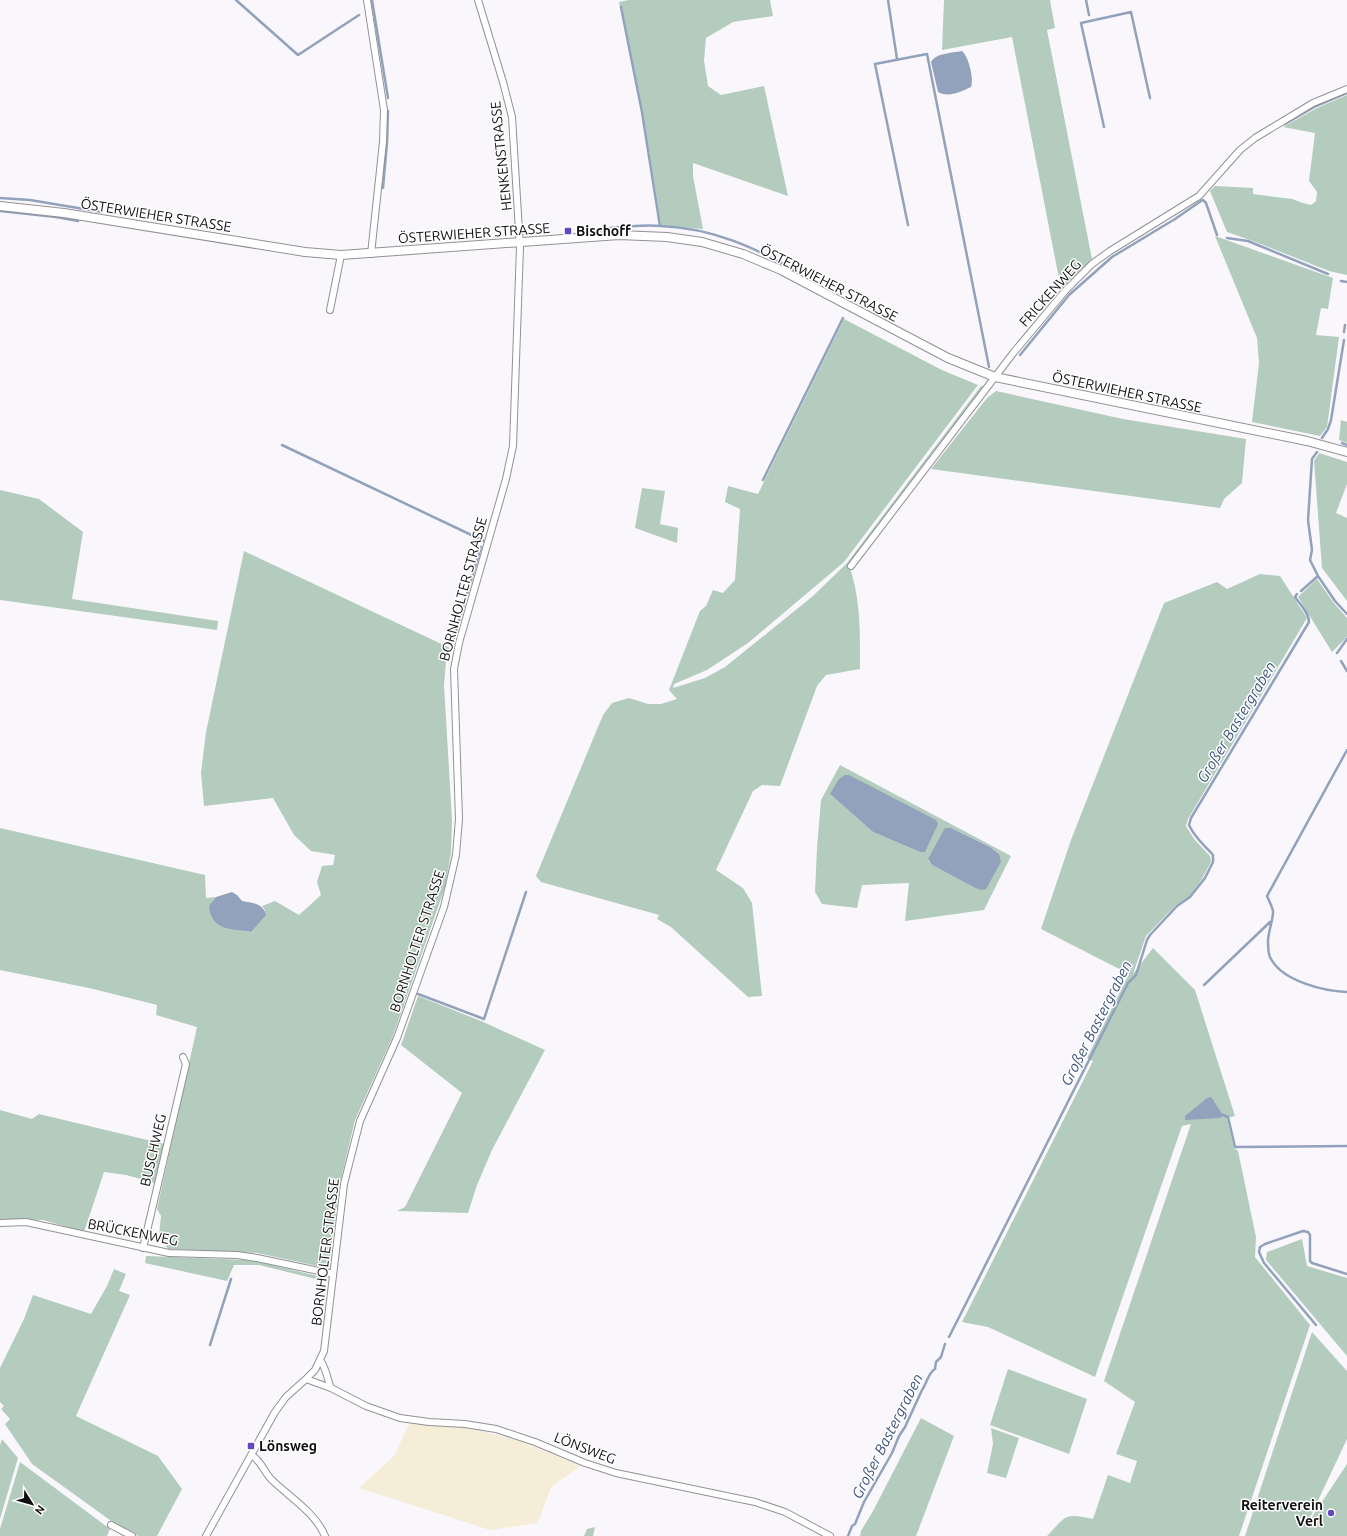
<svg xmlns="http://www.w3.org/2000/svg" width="1347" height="1536" font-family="Ubuntu,sans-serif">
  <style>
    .industrial { fill: #f5edd8 }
    .green { fill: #b3ccbe; fill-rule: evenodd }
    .water { fill: #92a2bc }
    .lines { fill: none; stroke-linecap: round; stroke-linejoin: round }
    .stream { stroke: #92a2bc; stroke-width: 2.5 }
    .minor-casing { stroke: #929195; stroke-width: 8 }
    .tertiary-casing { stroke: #929195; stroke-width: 10 }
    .minor { stroke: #fff; stroke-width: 6 }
    .tertiary { stroke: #fff; stroke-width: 8 }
    .poi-dot { fill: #6647c0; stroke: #fff; stroke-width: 1.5 }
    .labels { text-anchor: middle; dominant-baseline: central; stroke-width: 3; stroke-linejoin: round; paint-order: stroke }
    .street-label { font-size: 14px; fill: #111011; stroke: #fff }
    .poi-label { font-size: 14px; font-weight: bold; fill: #111011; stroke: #fff; text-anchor: start }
    .water-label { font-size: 15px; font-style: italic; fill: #3c547c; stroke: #fff }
  </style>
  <rect width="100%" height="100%" fill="#f9f7fb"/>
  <path class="industrial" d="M409,1423L470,1428L520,1441L580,1466L551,1487L538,1523L490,1530L359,1488L395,1455Z"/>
  <path class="green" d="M629,0H770L773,16L733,22L706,38L704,61L708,86L721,95L764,86L788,196L693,163V176L703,229L661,225L643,111L622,8H620L619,2Z
    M944,0H1050L1055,28L1047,30L1092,259L1061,289L1012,37L942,50Z
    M1347,95V275L1329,271L1253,241L1227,232L1210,191L1215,186L1253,188V194L1292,199L1303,203L1311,205L1316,201L1317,192L1309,181L1315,133L1283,127L1317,108Z
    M1215,236L1333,278L1328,309L1321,308L1316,335L1339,337L1327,427L1320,436L1252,422L1259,363L1257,338Z
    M844,319L942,370L978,385L844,562L748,643L707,670L674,684L673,688L705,678L725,667L813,596L847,563L981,386L985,387L849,565C861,599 860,634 860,669L826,675L817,686L780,786L762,785L753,791L716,870L743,888L752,903L762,996L748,997L671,927L657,919L659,915L541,882L536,876L603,715L612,703L629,698L648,704H661L677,699L669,690L700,611L706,606L713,590L723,593L735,580L740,509L725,502L728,486L758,494Z
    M996,391L1123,419L1246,439L1242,483L1224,499L1220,508L931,469L987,398Z
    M1341,420L1347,422V443L1339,440Z
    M1319,453L1347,462V484L1336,513L1347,518V601L1322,568L1314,461Z
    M642,488L665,491L660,524L678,528L677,543L635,528Z
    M0,490L39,499L83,532L72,599L218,621L217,630L0,600Z
    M244,551L450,648L446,662L444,685L452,820L451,853L445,887L393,1036L355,1120L340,1183L329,1263L322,1267L257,1253L168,1249L159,1235L161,1216L157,1209L197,1027L156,1015L157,1005L89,988L0,970V828L205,875L206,898L216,897L212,902L241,930L251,932L265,910L262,906L275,901L299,915L321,895L317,882L322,866L333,865L335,855L311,851L294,835L273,798L204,806L201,773L206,732Z
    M1260,574L1280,576L1307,618L1188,819L1186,826L1194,839L1210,856L1211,862L1202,879L1190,896L1176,905L1146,936L1133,974L1153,948L1195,990L1235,1116L1227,1118L1234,1148L1238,1151L1256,1237L1255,1257L1310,1325L1239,1536H1047C1067,1515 1064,1513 1093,1519L1108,1475L1130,1483L1137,1461L1116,1454L1135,1402L1104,1381L1191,1124L1182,1126L1095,1377L988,1327L962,1322L1093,1061L1087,1058L1129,974L1041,929L1071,840L1164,603L1217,582L1227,589Z
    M1317,579L1333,602L1347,618V637L1332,652L1298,597Z
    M840,765L1011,856L984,910L905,921L909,883L862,885L857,908L822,904L815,892L817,848L821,800ZM830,794L925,852H920L873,832ZM951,828L990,847L999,854L975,888L932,865L928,860Z
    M418,996L481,1021L545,1050L492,1150L477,1185L468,1213L397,1211L405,1207L462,1093L401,1045Z
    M0,1110L32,1119L39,1114L164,1144L155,1183L126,1175L104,1172L84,1232L43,1220L0,1219Z
    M1302,1239L1307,1266L1347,1278V1356L1266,1260L1267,1252Z
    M146,1256L248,1260L259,1262L322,1277L324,1281L259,1265H234L227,1281L145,1263Z
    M114,1269L126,1274L119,1291L130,1295L76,1416L158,1456L182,1489L157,1536H138L114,1523L32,1464L5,1424L10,1419L1,1409L4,1406L0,1402V1368L24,1319L33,1295L91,1314L107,1286Z
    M1312,1332L1347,1371V1439L1306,1526L1347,1464V1536H1245Z
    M1008,1369L1087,1399L1069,1454L990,1425Z
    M921,1418L954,1436L916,1536H860L861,1531L873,1511Z
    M991,1428L1019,1438L1006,1478L987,1473L993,1444Z
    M2,1439L18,1458L0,1519V1445Z
    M20,1462L110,1529L107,1536H0V1529Z
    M595,1527L593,1536H584L587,1529Z"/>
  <path class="water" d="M962,51C969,57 974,79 971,87C960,92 949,98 938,92L931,62C936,53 952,53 962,51Z
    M845,775H849L936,820L938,824L925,852H920L873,832L830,794L839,779Z
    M945,828H951L990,847L999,854L1001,862L986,889L982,890L975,888L932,865L928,859Z
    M232,892L237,895L242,901C252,903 263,903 266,915L251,932C231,928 212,932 209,906L216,897Z
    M1211,1097L1223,1115L1220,1118L1185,1120V1116L1207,1098Z"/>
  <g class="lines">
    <path class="stream" d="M236,0L298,55L359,15
      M372,0L388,98
      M888,0L897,59
      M1086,0L1089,15
      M621,7L642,112L660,226
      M1285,124L1316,106L1347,93
      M1104,127L1081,23L1131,12L1150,98
      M383,188L387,143L388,111
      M0,198L30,200L102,212
      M0,211L56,217L78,221
      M908,225L875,64L927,54L989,367
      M591,230C614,228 638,224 661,226C712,228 754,247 798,272
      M1227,238L1248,241L1328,274
      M1341,281L1347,282
      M1344,332L1345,325
      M1020,355L1069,295L1112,257L1175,219L1201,201L1203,200L1206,203L1217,235
      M1322,438L1328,429L1331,420L1344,340
      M1342,443L1347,445
      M282,445L484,541
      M763,480L843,318
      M1318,576L1335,601L1347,614
      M1301,591L1318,576L1310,560L1312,550L1308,520L1312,459L1317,452
      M453,641L481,547
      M1337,653L1347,639
      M1341,661L1347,671
      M1347,750L1267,896C1269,901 1272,906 1273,911C1274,916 1268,933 1268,941C1268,946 1268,955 1271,959C1283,981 1323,991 1347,992
      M1204,985L1270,922
      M418,994L484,1019L526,892
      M1223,1115L1228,1117L1235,1147L1347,1146
      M1316,1325L1264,1263L1259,1252L1260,1247L1265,1244L1303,1231L1308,1232L1310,1235V1261L1312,1263L1347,1274
      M949,1337L1128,983L1136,975L1147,940L1150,935L1177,906L1190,897L1205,878L1213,862V855C1204,845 1195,838 1189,825L1191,818L1309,622C1309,613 1300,604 1295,597L1297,594
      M210,1345L231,1279
      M848,1536L852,1526L855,1524L864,1502L892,1453L899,1436L905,1427L922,1390C927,1383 928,1373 935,1369L936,1362L941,1357L945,1344"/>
    <defs>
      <path id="minor" d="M367,0L384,110L383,142L371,254
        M330,310L341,255
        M851,566L1014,352L1065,291L1092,264L1110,251L1199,196L1240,150L1255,138L1313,103L1347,89
        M0,1223L26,1222L169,1253L237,1255L257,1258L333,1274
        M143,1248L186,1064L183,1057
        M320,1360C326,1367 327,1379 331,1388
        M306,1379L331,1388L366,1406L400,1418L429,1422L465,1424L496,1429L535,1442L585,1463L616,1473L755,1502L785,1512L830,1536
        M251,1455C261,1460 264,1472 271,1479C289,1497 315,1512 325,1536
        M111,1525L132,1536
        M206,1536L275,1412L286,1397L306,1379L315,1370L324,1351L344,1184L360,1121L397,1038L444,907L456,855L459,819L454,669L459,643L506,479L513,446L520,247L512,117L503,82L478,0"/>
      <path id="tertiary" d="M0,206L64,213L305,252L341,255L619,235L667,237L702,242L743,254L781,270L948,358L995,377L1307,441L1347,452"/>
    </defs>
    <use href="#minor" class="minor-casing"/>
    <use href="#tertiary" class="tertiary-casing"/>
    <use href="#minor" class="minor"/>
    <use href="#tertiary" class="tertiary"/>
  </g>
  <g class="poi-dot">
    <rect x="564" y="227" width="8" height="8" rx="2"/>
    <rect x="247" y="1442" width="8" height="8" rx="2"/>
    <circle cx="1331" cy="1513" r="4"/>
  </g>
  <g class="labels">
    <g class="street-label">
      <text transform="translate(501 156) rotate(-96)">HENKENSTRASSE</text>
      <text transform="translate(156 215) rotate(9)">ÖSTERWIEHER STRASSE</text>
      <text transform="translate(474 233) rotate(-4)">ÖSTERWIEHER STRASSE</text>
      <text transform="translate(829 283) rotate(27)">ÖSTERWIEHER STRASSE</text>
      <text transform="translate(1050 293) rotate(-48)">FRICKENWEG</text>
      <text transform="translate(1127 392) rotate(12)">ÖSTERWIEHER STRASSE</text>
      <text transform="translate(463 589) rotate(-75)">BORNHOLTER STRASSE</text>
      <text transform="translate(417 941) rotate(-72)">BORNHOLTER STRASSE</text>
      <text transform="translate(153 1150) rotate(-77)">BUSCHWEG</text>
      <text transform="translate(133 1232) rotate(11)">BRÜCKENWEG</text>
      <text transform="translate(325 1252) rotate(-83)">BORNHOLTER STRASSE</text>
      <text transform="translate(585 1448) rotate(21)">LÖNSWEG</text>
    </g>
    <g class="poi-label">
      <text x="576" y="231">Bischoff</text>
      <text x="259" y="1446">Lönsweg</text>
      <text x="1323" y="1505" text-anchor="end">Reiterverein<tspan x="1323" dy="16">Verl</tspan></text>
    </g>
    <g class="water-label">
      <text transform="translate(1236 722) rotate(-59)">Großer Bastergraben</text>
      <text transform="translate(1096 1023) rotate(-63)">Großer Bastergraben</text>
      <text transform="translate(887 1436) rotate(-63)">Großer Bastergraben</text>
    </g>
  </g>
  <g transform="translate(32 1504) rotate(127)" stroke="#ffffff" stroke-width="3" paint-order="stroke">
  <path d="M0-3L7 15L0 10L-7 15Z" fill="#111011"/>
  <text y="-6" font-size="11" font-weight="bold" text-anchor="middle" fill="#111011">N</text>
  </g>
</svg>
